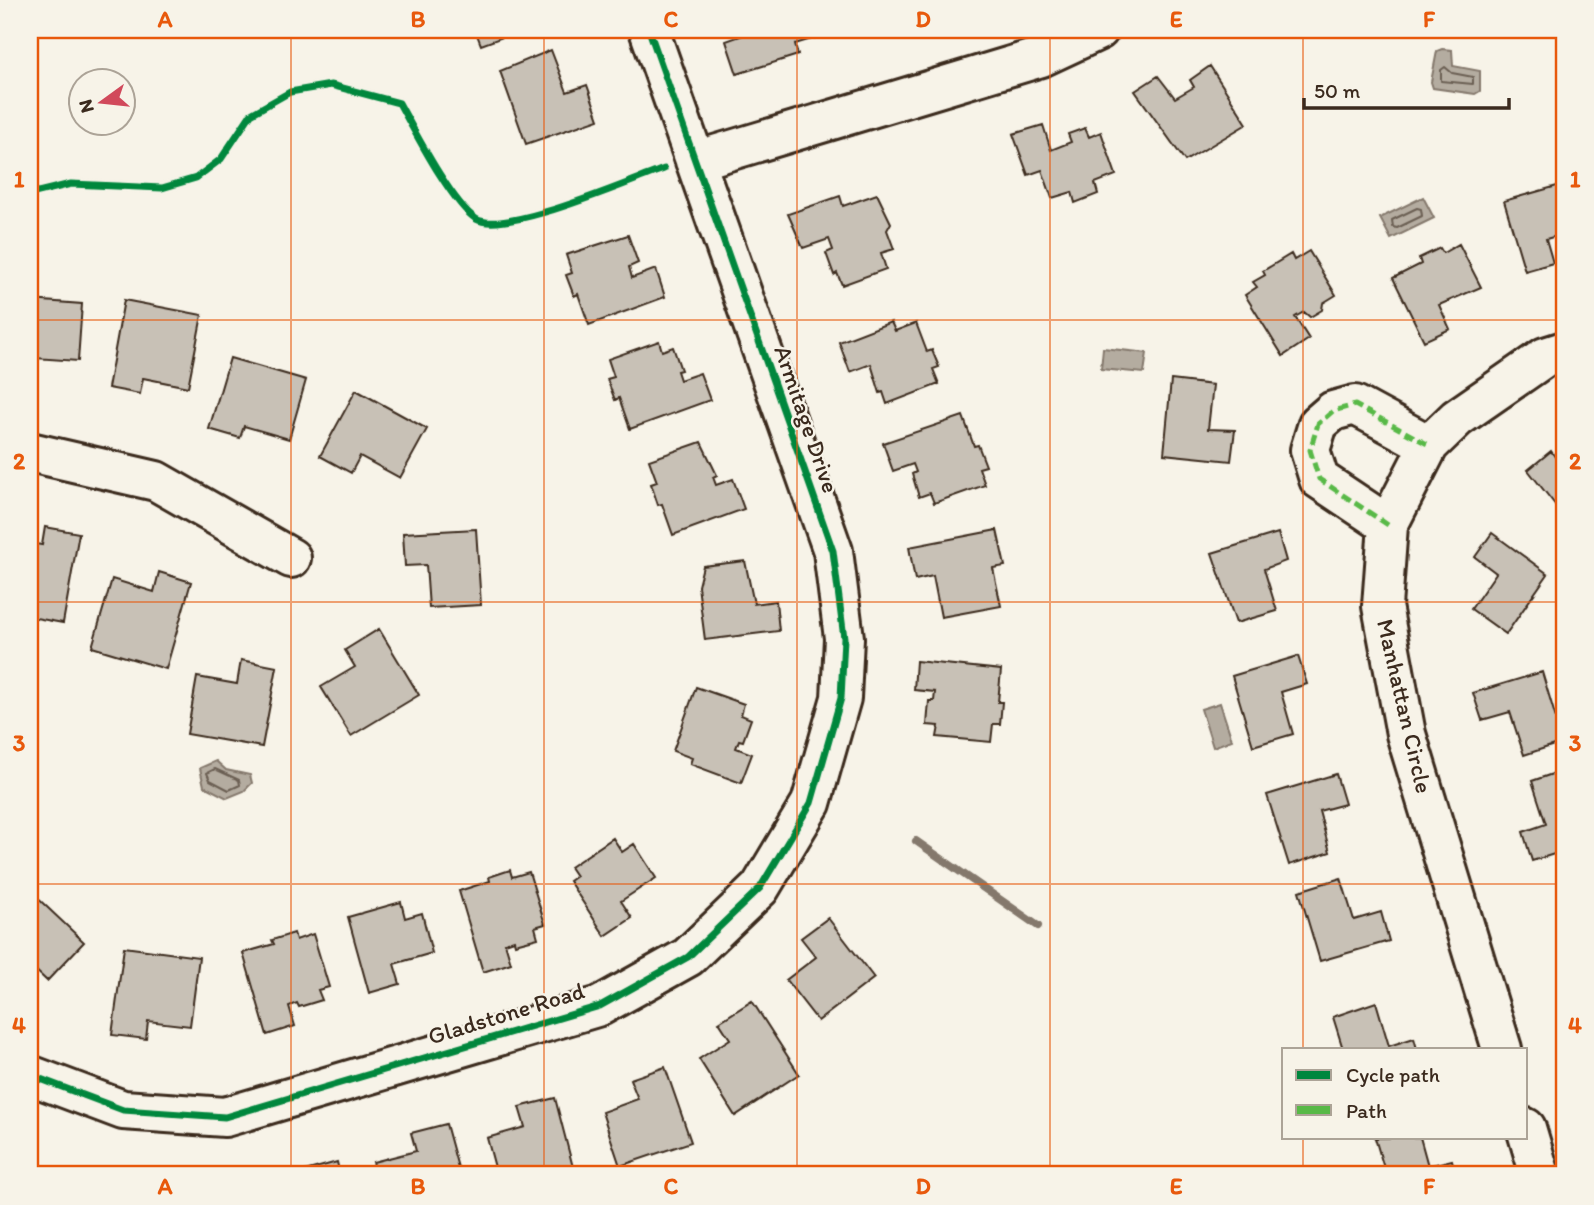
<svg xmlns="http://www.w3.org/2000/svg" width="1594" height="1205" font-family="Itim,sans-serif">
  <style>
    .water { fill: #b4aca0; stroke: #84786c; stroke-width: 2 }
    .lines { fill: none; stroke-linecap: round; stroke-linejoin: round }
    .shore { stroke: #6b5e52; stroke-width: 2 }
    .stream { stroke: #84786c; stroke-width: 8 }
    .building { fill: #c8c1b6; stroke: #3b2a1e; stroke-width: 2 }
    .minor-casing { stroke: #3b2a1e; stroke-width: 44 }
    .minor { stroke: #f7f3e8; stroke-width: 38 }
    .quiet { stroke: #58b947; stroke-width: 5; stroke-dasharray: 10 5; stroke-linecap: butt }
    .cycleway-casing { stroke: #f7f3e8; stroke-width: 11 }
    .cycleway { stroke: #00873e; stroke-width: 7 }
    .grid { fill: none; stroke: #e8590c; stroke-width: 2; stroke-opacity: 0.55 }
    .labels { text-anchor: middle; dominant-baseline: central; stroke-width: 5; stroke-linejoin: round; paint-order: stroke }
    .street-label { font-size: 24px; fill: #3b2a1e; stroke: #f7f3e8 }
    .neatline { fill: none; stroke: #e8590c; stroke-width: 2.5 }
    .grid-label { font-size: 23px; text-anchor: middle; font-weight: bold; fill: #e8590c }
  </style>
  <rect width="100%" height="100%" fill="#f7f3e8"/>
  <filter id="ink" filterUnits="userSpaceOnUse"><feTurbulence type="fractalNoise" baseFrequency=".0143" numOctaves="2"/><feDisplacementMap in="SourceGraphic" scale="14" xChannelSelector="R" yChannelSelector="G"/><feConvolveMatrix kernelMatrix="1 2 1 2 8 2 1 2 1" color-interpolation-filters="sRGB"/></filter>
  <g filter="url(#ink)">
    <path class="water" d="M1442,49L1452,50L1453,66L1480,71V91L1475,94L1433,88L1431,82L1437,51Z
      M1423,197L1434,218L1391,239L1380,218Z
      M1103,348L1147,353L1144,373L1101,369Z
      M1220,703L1232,740L1213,747L1201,709Z
      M216,761L226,770L250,775L252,783L244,791L227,798L204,786L200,768Z"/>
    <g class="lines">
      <path class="shore" d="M1445,67L1452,73L1473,77V84L1441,81V70Z
        M1417,208L1421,209L1422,216L1397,228L1393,227L1392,220Z
        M215,769L239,780L240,785L229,790L210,780L207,773Z"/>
      <path class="stream" d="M916,841L1038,926"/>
    </g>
    <path class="building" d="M480,30H522L481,45L476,32Z
      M757,30H815L818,37L795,44L798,55L737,74L726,41Z
      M551,50L567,92L587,85L599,119L526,144L500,71Z
      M1210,66L1247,124L1185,161L1135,91L1158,76L1175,98L1194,87L1190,80Z
      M1043,125L1051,150L1071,142L1068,134L1085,128L1089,137L1101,132L1116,175L1095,183L1098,194L1075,203L1072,192L1052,198L1042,170L1028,175L1013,134Z
      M1564,184V234L1546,239L1553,263L1525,271L1504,201Z
      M877,194L891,223L887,230L894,249L881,253L886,269L842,285L837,273L834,275L826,253L833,250L829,239L803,248L788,214L840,196L843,206Z
      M628,235L638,263L629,267L632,278L656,269L665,297L589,325L578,294L574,296L566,275L572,273L566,255Z
      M1459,244L1481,287L1439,305L1450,329L1424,341L1393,278L1421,264L1419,258L1440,248L1443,253Z
      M1309,251L1336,295L1323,303L1322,310L1310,317L1304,312L1295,317L1309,339L1283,356L1245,295L1257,287L1253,282L1265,275L1263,271L1291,254L1294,260Z
      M30,300L82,304L78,361L35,358L33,376H30Z
      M124,300L202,315L188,387L143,378L140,394L108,388Z
      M891,322L895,331L916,323L927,352L932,350L939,367L933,369L939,384L887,404L883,392L880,393L871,364L850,372L839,342Z
      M659,341L662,351L673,347L681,370L677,371L680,380L700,373L710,400L630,429L619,398L615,400L607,379L614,377L608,359Z
      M230,358L306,380L289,439L244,426L240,438L209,429Z
      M1171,380L1213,385L1208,429L1235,430L1231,461L1164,454Z
      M356,390L427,429L400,478L360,456L351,473L320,456Z
      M963,416L974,446L978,445L986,466L979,468L985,485L934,503L930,493L919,497L912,474L916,472L913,464L893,471L883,443Z
      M701,442L717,475L713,477L716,485L733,479L744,509L673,535L662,504L658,505L651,484L657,482L649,460Z
      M1551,451L1564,470V516L1528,470Z
      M45,527L79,533L63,623L30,617V543L42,545Z
      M476,529L481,605L429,608L426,565L405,566L403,533Z
      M997,530L1005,566L993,568L1001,606L941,617L933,576L915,580L909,547Z
      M1278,533L1286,561L1264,569L1277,611L1236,623L1212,553Z
      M1492,533L1548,574L1506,634L1471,609L1496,573L1475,557Z
      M745,561L754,604L776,601L779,631L705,640L698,586L703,566Z
      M159,572L191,582L166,669L92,647L112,579L154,592Z
      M379,629L419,695L351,736L321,687L355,667L345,650Z
      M1298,656L1307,684L1281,692L1293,734L1253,746L1232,676Z
      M241,660L277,667L262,747L187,734L197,677L237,684Z
      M916,661L1001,670L998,702H1002L1000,724H993L991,742L937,737L939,726L927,725L929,701H934L935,692L914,690Z
      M1542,672L1563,742L1524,755L1510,712L1482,720L1473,693Z
      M696,687L744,704L741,715L751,719L743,741L739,740L736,748L752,754L741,783L690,764L692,758L673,751Z
      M1564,770V851L1532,861L1523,832L1546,824L1532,781Z
      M1336,774L1345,804L1319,811L1330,852L1289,865L1267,795Z
      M613,838L622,852L634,844L656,878L621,901L632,918L605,936L569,881L576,876L570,867Z
      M510,870L512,877L529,872L545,924L535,927L538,938L515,944L514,940L505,943L511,963L483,972L459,891L490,881L489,877Z
      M1341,878L1354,920L1381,912L1389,941L1320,961L1299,891Z
      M30,891L84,942L47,981L30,965Z
      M401,902L405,918L422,913L432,953L394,964L400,984L369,993L348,917Z
      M828,918L874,978L818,1021L786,980L816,957L801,938Z
      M294,933L296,940L313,934L329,987L318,990L322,1000L299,1007L297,1003L289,1006L295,1026L267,1035L243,953L274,944L272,940Z
      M124,947L199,957L190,1026L148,1021L146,1039L112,1035Z
      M752,1001L799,1074L735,1116L699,1059L730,1039L719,1022Z
      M1376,1002L1389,1046L1414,1038L1417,1049H1343L1333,1017Z
      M665,1067L691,1142L620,1166L602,1112L638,1099L630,1079Z
      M555,1098L575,1175H497L487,1138L525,1127L519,1107Z
      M446,1124L460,1175H377L373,1162L416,1151L411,1133Z
      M1420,1137L1428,1166L1452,1160L1456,1175H1386L1375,1138Z
      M337,1162L340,1175H306L305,1171Z"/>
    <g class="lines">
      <defs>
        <path id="minor" d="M695,161L1041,57L1099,30
          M30,452L156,481L291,558
          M1388,525L1319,479L1310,450L1318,424L1333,411L1355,405L1429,445
          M1502,1049L1406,734L1382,606L1388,525L1429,445L1457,418L1545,357L1564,351
          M30,1075L123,1110L225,1117L600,1006L688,957L760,888L811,803L841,698L844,638L833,551L649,30
          M1526,1128L1540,1175"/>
      </defs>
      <use href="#minor" class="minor-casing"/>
      <use href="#minor" class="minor"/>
      <path class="quiet" d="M1388,525L1319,479L1310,450L1318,424L1333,411L1355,405L1429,445"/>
      <defs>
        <path id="cycleway" d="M30,194L71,184L162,188L196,178L221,159L251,114L290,92L331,85L399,103C414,130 452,204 476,219C505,236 629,181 664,169
          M30,1075L123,1110L225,1117L600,1006L688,957L760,888L811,803L841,698L844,638L833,551L649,30"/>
      </defs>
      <use href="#cycleway" class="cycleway-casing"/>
      <use href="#cycleway" class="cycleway"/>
    </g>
  </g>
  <path class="grid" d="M291,30V1175M544,30V1175M797,30V1175M1050,30V1175M1303,30V1049M30,320H1564M30,602H1564M30,884H1564M1303,1137V1175"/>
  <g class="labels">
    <g class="street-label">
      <text transform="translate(807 419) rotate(71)">Armitage Drive</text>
      <text transform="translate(1405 706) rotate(77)">Manhattan Circle</text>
      <text transform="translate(506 1013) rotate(-17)">Gladstone Road</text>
    </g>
  </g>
  <rect width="1594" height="1205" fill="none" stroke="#f7f3e8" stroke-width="77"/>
  <rect x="1282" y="1048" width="245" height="91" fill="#f7f3e8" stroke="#aca397" stroke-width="2"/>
  <rect x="1296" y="1070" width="35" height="10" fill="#00873e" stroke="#aca397" stroke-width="2"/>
  <text x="1346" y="1082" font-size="21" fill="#3b2a1e">Cycle path</text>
  <rect x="1296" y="1105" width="35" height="10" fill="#58b947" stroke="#aca397" stroke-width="2"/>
  <text x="1346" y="1118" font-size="21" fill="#3b2a1e">Path</text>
  <g transform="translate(102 102) rotate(255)"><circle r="33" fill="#f7f3e8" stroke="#aca397" stroke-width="2"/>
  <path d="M0-5L12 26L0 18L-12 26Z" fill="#d1495b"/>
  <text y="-10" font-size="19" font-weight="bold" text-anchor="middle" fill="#3b2a1e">N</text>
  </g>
  <path d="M1304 98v10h205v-10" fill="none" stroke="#3b2a1e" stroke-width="3.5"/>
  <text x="1314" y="98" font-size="21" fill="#3b2a1e" stroke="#f7f3e8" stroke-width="5" paint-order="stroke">50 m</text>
  <rect x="38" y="38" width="1518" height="1128" class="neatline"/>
  <g class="grid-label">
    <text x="165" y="27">A</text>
    <text x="418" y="27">B</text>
    <text x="671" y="27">C</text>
    <text x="923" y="27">D</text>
    <text x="1176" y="27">E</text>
    <text x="1429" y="27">F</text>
    <text x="19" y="187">1</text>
    <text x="1575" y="187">1</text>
    <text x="19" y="469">2</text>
    <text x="1575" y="469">2</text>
    <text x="19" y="751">3</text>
    <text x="1575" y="751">3</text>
    <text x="19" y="1033">4</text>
    <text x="1575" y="1033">4</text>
    <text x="165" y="1194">A</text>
    <text x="418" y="1194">B</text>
    <text x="671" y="1194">C</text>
    <text x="923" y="1194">D</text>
    <text x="1176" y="1194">E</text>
    <text x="1429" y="1194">F</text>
  </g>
</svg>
